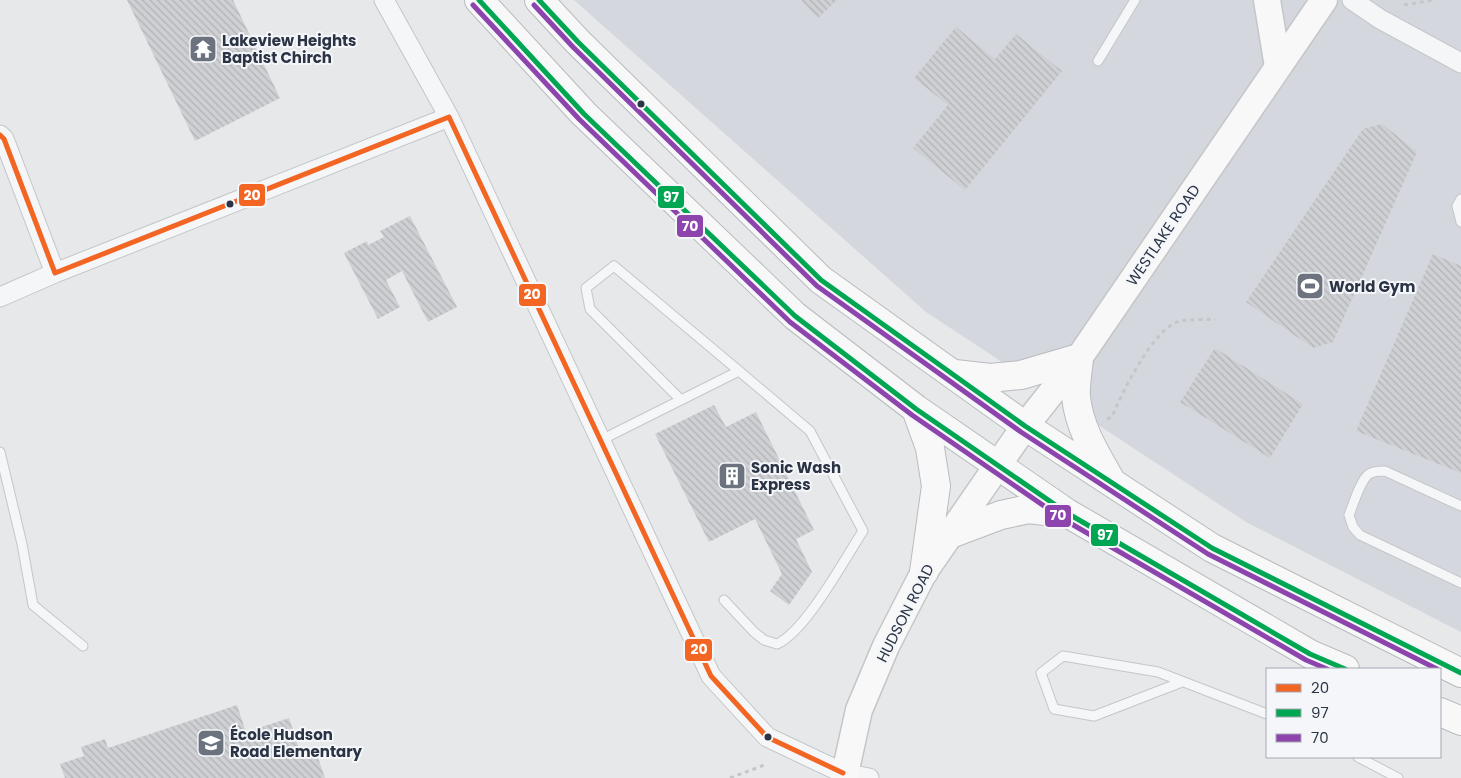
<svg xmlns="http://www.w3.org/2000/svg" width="1461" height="778" font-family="Poppins,sans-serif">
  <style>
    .built { fill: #d4d7dd }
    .building { fill: url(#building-back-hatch) }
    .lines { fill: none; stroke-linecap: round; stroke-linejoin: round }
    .service-casing { stroke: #c4c6c8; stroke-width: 11 }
    .minor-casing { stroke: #c4c6c8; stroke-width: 21 }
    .secondary-casing { stroke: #c4c6c8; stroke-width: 29 }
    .trunk-casing { stroke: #b8bbbf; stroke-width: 30 }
    .path { stroke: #c5c6ca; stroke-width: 3; stroke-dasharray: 4 4; stroke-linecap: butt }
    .service { stroke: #f5f6f7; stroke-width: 9 }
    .minor { stroke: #f5f6f7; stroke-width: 19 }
    .secondary { stroke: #f8f8f8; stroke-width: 26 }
    .trunk { stroke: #f8f8f8; stroke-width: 28 }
    .bus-1-casing { stroke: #f4f6f9; stroke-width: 9 }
    .bus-2-casing { stroke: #f4f6f9; stroke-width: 9 }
    .bus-3-casing { stroke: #f4f6f9; stroke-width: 9 }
    .bus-1 { stroke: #f26522; stroke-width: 5 }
    .bus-2 { stroke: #00a651; stroke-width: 5 }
    .bus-3 { stroke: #8e44ad; stroke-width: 5 }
    .bus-dot { fill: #2b3445; stroke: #f4f6f9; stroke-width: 2 }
    .labels { text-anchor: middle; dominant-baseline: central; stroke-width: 4; stroke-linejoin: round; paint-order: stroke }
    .poi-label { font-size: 15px; font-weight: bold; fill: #2b3445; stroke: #f4f6f9; text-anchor: start }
    .street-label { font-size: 15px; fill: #2b3445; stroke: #f4f6f9 }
    .line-badge { stroke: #f4f6f9; stroke-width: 2 }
    .badge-label { font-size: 14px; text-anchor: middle; font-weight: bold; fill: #fff }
  </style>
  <defs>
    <pattern id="building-back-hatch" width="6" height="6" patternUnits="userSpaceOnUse" patternTransform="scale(1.25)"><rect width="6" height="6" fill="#ced0d3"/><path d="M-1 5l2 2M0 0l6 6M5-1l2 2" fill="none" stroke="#b1b3b6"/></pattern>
  </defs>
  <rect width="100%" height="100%" fill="#e6e8ea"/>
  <path class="built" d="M574,0H1461V632L1246,522L926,312Z"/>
  <path class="building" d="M127,0H233L280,98L195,141Z
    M801,0H837L818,18Z
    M956,27L995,59L1016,34L1062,71L965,190L913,148L948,105L914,78Z
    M1382,124L1417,152L1333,342L1313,348L1246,302L1363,129Z
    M410,216L457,307L428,322L402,271L386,280L400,307L378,319L344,253L367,241L368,245L384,237L380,231Z
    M1433,254L1461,266V473L1356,431Z
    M1215,348L1303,404L1270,458L1180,402Z
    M714,405L726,427L756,412L814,530L796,539L812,572L789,605L770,591L782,574L755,519L709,542L655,434Z
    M237,705L246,732L289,718L302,757L316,752L325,778H65L60,764L84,756L81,747L105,739L108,748Z"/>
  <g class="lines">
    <defs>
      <path id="service" d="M1098,61L1135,0
        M1461,199L1457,206L1461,222
        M681,400L590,309L586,288L614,266L739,371
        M601,440L739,371L810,431L863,531C844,560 806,631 777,644L764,640L754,632L724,600
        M0,452L22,544L33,605L83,646
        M1461,506L1385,471C1380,471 1373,471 1369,474C1361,479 1353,505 1349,515L1353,527L1360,535L1461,583
        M1182,682L1094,716L1054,709L1041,673L1063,656L1158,672L1267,714
        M1358,757L1398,778"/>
      <path id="minor" d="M384,0L449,117L711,676L767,737L843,773L869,778
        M1352,0L1380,19L1461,63
        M0,135L4,139L55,273
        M0,297L55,273L449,117"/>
      <path id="secondary" d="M1267,0L1278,67
        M844,778L859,710L886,646L924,572L1025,426L1079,358L1324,0"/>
      <path id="trunk" d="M479,0L584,114L795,316L916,409L1067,513L1310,654L1345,669
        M539,0L578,42L821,280L1025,426L1212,548L1461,673
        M955,374L990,378L1021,375L1079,358C1078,371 1075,385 1076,397C1079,427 1095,453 1110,479
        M916,409L930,448L936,486L924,572
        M948,535L1001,515L1029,509L1062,513
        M1440,712L1461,721"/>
    </defs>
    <use href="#service" class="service-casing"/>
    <use href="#minor" class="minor-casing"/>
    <use href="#secondary" class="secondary-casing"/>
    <use href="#trunk" class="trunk-casing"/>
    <path class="path" d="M1404,5L1433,0
      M1107,419L1112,417C1122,393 1153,328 1180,321C1190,319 1204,320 1215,319
      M730,778L767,764"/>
    <use href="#service" class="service"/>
    <use href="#minor" class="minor"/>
    <use href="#secondary" class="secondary"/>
    <use href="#trunk" class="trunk"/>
    <defs>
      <path id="bus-1" d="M449,117L711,676L767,737L843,773
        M0,135L4,139L55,273
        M55,273L449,117"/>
      <path id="bus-2" d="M479,0L584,114L795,316L916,409L1067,513L1310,654L1345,669
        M539,0L578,42L821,280L1025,426L1212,548L1461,673"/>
      <path id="bus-3" d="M473,5L579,119L790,322L912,415L1063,519L1306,660L1327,669
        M534,5L573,47L817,286L1021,432L1208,554L1437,669"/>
    </defs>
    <use href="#bus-1" class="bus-1-casing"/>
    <use href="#bus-2" class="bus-2-casing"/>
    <use href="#bus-3" class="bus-3-casing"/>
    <use href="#bus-1" class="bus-1"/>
    <use href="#bus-2" class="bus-2"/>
    <use href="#bus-3" class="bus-3"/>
  </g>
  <defs>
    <symbol id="temple-square" viewBox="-11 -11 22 22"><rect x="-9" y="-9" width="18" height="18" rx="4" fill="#6c737f" stroke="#f4f6f9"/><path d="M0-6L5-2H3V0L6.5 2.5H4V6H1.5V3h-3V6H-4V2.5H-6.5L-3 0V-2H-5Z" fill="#fff"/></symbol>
    <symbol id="stadium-square" viewBox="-11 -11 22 22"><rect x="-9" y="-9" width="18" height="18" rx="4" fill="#6c737f" stroke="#f4f6f9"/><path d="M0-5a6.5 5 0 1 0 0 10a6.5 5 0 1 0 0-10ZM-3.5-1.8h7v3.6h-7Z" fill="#fff"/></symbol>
    <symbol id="building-square" viewBox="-11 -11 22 22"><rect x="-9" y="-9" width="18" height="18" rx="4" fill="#6c737f" stroke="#f4f6f9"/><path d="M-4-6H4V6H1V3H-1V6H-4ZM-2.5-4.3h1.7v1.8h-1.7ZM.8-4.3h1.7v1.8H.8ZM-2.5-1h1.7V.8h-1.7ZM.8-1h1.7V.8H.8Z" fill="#fff"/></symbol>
    <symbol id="school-square" viewBox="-11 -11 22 22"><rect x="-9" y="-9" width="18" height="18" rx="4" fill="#6c737f" stroke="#f4f6f9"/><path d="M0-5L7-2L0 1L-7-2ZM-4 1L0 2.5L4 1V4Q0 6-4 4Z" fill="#fff"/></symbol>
  </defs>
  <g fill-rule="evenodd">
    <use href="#temple-square" x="187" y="33" width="32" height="32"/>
    <use href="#stadium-square" x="1294" y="270" width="32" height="32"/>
    <use href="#building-square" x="716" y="460" width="32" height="32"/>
    <use href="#school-square" x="195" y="727" width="32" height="32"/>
  </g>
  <g class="bus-dot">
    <circle cx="641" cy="104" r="4.5"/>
    <circle cx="230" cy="204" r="4.5"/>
    <circle cx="768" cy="737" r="4.5"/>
  </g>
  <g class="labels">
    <g class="poi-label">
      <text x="222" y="40">Lakeview Heights<tspan x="222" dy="17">Baptist Chirch</tspan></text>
      <text x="1329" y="286">World Gym</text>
      <text x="751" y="467">Sonic Wash<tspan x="751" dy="17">Express</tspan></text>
      <text x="230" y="734">École Hudson<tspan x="230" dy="17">Road Elementary</tspan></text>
    </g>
    <g class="street-label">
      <text transform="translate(1163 235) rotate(-56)">WESTLAKE ROAD</text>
      <text transform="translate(905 613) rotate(-63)">HUDSON ROAD</text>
    </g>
  </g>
  <g class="line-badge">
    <rect x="238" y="183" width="28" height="24" rx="5" fill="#f26522"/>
    <rect x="657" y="185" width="28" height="24" rx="5" fill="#00a651"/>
    <rect x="676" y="214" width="28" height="24" rx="5" fill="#8e44ad"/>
    <rect x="518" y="283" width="29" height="24" rx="5" fill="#f26522"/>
    <rect x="1044" y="504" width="28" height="24" rx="5" fill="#8e44ad"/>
    <rect x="1090" y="523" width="29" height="24" rx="5" fill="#00a651"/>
    <rect x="684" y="638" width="29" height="24" rx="5" fill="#f26522"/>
  </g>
  <g class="badge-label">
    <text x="252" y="200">20</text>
    <text x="671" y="202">97</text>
    <text x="690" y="231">70</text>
    <text x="532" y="299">20</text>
    <text x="1058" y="520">70</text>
    <text x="1105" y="540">97</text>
    <text x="699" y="654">20</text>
  </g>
  <rect x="1266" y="668" width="175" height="90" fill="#f4f6f9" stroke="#a4a8b1"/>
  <rect x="1276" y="684" width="25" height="8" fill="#f26522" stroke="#a4a8b1"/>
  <text x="1311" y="693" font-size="15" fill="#2b3445">20</text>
  <rect x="1276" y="709" width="25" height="8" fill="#00a651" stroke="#a4a8b1"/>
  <text x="1311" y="718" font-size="15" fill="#2b3445">97</text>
  <rect x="1276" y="734" width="25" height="8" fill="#8e44ad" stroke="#a4a8b1"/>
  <text x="1311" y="743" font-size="15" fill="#2b3445">70</text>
</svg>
